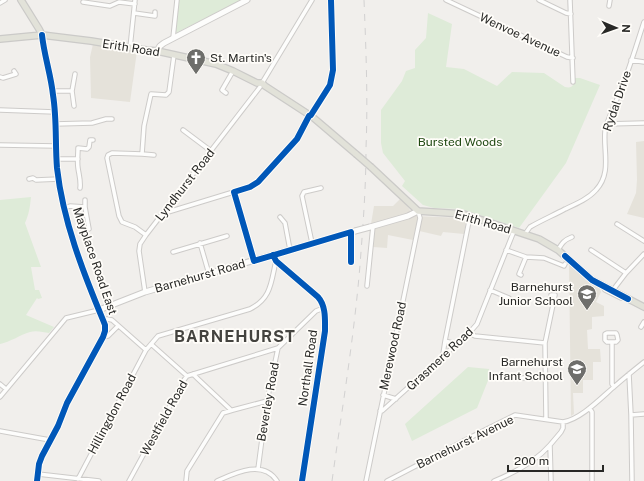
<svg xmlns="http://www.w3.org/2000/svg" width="644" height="481" font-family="'Public Sans',sans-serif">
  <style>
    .built { fill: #e5e2da }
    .green { fill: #deebd8 }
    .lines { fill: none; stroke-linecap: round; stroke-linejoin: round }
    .street-casing { stroke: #cdcbc9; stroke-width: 5.5 }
    .secondary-casing { stroke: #cdcbc9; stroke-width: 7 }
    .primary-casing { stroke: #cbcac8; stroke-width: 8 }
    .street { stroke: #fdfdfc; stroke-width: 3.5 }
    .secondary { stroke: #fdfdfc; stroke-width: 5 }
    .primary { stroke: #e2e2d9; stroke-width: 5.5 }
    .rail { stroke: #d2d1d1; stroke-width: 1; stroke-dasharray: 7 7; stroke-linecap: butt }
    .secondary-bridge-casing { stroke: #cdcbc9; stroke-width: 7; stroke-linecap: butt }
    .primary-bridge-casing { stroke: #cbcac8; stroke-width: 8; stroke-linecap: butt }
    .secondary-bridge { stroke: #fdfdfc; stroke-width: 5 }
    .primary-bridge { stroke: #e2e2d9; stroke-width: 5.5 }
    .cycleway-casing { stroke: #fffdf9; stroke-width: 8 }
    .cycleway { stroke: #0057b8; stroke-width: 6 }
    .labels { text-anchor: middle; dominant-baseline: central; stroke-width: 3.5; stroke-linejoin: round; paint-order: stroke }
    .street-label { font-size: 12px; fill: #282826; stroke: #fffdf9 }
    .poi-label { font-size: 12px; fill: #282826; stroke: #fffdf9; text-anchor: end }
    .park-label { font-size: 12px; fill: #1f4811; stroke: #fffdf9 }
    .district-label { font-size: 16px; font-weight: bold; letter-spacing: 1px; fill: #44433f; stroke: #fffdf9 }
  </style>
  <rect width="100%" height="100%" fill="#f1efec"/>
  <path class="built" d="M93,44L137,51L130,102L91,98L90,57Z
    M644,141V218L627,214L636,193L637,180L636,142Z
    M400,199L408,207L414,216L464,218L466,221L464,234L443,232L441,236L415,230L413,240L388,235L387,248L373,247L375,224H371L374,206H393Z
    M569,264L587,281L600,289L601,292L596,302L604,306V316L592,317V329L587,330L588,349H600L601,362H593V380H583V393H573L574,414L571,416Z"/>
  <path class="green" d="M178,0H241L174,34Z
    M428,13L452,24L446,67L464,69L497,86L512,72L544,73L565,87C573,89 574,84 575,78H580L600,85L566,163L519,228L461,209L434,208L423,205L402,186L405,181L383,153L381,143V110L402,81L406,71L415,68V50L426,38Z
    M31,197C30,207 29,214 25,223L41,267H31L35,290H39L42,298L38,299L37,298L26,315L54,327L49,333C43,332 36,330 30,332C20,335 10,342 0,344V200Z
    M468,367L489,369V378L477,408L412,441L405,424Z"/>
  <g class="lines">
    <defs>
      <path id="street" d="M446,0L567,57L573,58
        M539,0L566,13L571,14
        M570,0L573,82
        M83,2L110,6L119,2L135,4
        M0,3L5,0
        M609,6L610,0
        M134,13L155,16V12
        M173,38L177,0
        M130,48L135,0
        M631,60L644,62
        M0,77L3,78L16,74L14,71
        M262,83L312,0
        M53,91H72L75,74
        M72,91L74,106
        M226,93L222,90L233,71
        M0,110L55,112
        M311,115L330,85L333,70L331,0
        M55,124L92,123L106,119H112
        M607,124L644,123
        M183,130L211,151
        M0,145L56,146
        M142,154L154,155
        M57,159H78
        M29,179L33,178L36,180L59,179
        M80,188C81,181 79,175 78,168C77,162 78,155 78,148L87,149L89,147L90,140H93
        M234,192L254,261
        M85,200V207L89,229
        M65,208L70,206L85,207
        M165,210L168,212L250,187L258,182L297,139L309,116
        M280,217L285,223L290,250
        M617,224L644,241
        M525,234L530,227C542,220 554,215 565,209C576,204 588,199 596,190C612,173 603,151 605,131C607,120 615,105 619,94C629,71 636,46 644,22
        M146,235L135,227L122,222L119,216L107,158L108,155L112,153L142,154L144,126L151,94L166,95L169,92L174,55
        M200,243L209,274
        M312,243L302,196L304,192L321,188
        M506,250L526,257L544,258L564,266L565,264
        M558,250C562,243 564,240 572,237
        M591,250L626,273
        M173,252L227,236
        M351,262V232
        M521,275L519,274L526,257
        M367,286L373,226
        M490,290L509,298
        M605,290L621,298L622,297
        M613,290L626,273L644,254
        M145,292L139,251L140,244L146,235L260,87
        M103,320L107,319L112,320L146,350
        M641,327L644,322
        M470,332L473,335L475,336L545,343
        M607,333H616L617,335L618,340L616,342H607L605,340V334Z
        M103,337L108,336L118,326
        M445,341L456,344
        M612,342V384L614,387
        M151,344L187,376
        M444,355L443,354L445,341L470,216
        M193,374L198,379L231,410
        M629,374L631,415L632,481
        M513,378H545
        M0,384L6,389
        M383,395L396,399
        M0,397L66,318L99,310
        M590,409L592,412V481
        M380,411H382L470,332L477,324L514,231
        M631,415L644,414
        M546,419L545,343L555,295H551
        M0,431L50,440
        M258,469L267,401L278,348L316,311L324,308
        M38,474L99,481
        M78,479L146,350L158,336L250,309C272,298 271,281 276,261
        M129,481L184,380L187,376L278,348
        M186,481L187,471L223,413L233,410L267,401
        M217,481C235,473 263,459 277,481
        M366,481L420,218L418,211
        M387,481L479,433L515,415L563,422C580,420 602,397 615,386C624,378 634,370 644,362
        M494,481C514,473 536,461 550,445
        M551,481L550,445L561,432L563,428V422"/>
      <path id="secondary" d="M157,51L160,46L164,43L247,0
        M370,227L408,216L418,211
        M273,255L276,261L318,297C326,306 325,319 325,331L302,481
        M99,310L145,292L355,231
        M37,481L39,464L42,456L58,426L67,403L103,337L105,331V325L103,320C83,272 63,221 57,168C55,144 57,119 53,95C51,75 44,55 42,35"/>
      <path id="primary" d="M21,0L39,29L42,35
        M0,39L42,35L91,41L146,50L157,51L216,64L233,71L257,83H262L265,86L308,114H309L356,154
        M371,167L418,211L464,214L539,239L558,250L592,280L644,307"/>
    </defs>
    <use href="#street" class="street-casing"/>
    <use href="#secondary" class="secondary-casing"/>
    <use href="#primary" class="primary-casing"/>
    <use href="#street" class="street"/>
    <use href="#secondary" class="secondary"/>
    <use href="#primary" class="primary"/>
    <path class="rail" d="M332,481C342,409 354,338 360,265C363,226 366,187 366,148C368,99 366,49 364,0"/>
    <defs>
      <path id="secondary-bridge" d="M355,231L370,227"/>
      <path id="primary-bridge" d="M356,154L371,167"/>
    </defs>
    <use href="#secondary-bridge" class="secondary-bridge-casing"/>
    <use href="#primary-bridge" class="primary-bridge-casing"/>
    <use href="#secondary-bridge" class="secondary-bridge"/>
    <use href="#primary-bridge" class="primary-bridge"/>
    <defs>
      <path id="cycleway" d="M311,115L330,85L333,70L331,0
        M309,116L297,139L258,182L250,187L234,192L254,261L351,232V262
        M273,255L276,261L318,297C326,306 325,319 325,331L302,481
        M565,256L592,280L628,299
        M37,481L39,464L42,456L58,426L67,403L103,337L105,331V325L103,320C83,272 63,221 57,168C55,144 57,119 53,95C51,75 44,55 42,35"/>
    </defs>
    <use href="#cycleway" class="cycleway-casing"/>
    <use href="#cycleway" class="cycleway"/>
  </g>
  <defs>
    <symbol id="church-pin" viewBox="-11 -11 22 30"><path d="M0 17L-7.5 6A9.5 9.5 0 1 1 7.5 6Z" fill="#6e6e6b" stroke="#fffdf9"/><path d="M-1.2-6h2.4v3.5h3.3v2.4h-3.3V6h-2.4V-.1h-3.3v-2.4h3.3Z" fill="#fff"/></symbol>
    <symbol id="school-pin" viewBox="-11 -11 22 30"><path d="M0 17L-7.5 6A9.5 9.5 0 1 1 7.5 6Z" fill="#6e6e6b" stroke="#fffdf9"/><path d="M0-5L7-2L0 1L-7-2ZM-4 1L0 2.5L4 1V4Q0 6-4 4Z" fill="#fff"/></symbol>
  </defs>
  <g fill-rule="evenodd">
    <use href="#church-pin" x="185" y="47" width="22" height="30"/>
    <use href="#school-pin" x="576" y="283" width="22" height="30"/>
    <use href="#school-pin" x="566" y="358" width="22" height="30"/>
  </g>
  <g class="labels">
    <g class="street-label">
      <text transform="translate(520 35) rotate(25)">Wenvoe Avenue</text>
      <text transform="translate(131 48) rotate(9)">Erith Road</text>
      <text transform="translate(617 101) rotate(-71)">Rydal Drive</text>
      <text transform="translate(185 185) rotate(-52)">Lyndhurst Road</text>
      <text transform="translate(483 222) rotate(16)">Erith Road</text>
      <text transform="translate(95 261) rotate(71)">Mayplace Road East</text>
      <text transform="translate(200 276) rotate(-16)">Barnehurst Road</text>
      <text transform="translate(393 346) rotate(-78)">Merewood Road</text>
      <text transform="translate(440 359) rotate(-43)">Grasmere Road</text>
      <text transform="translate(308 368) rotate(-82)">Northall Road</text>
      <text transform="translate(268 402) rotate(-80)">Beverley Road</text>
      <text transform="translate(112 414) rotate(-62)">Hillingdon Road</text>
      <text transform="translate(164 418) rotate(-61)">Westfield Road</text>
      <text transform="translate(465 442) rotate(-26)">Barnehurst Avenue</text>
    </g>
    <g class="poi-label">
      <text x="210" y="58" text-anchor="start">St. Martin's</text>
      <text x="573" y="287">Barnehurst<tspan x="573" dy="14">Junior School</tspan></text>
      <text x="563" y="362">Barnehurst<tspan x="563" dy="14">Infant School</tspan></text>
    </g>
    <g class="park-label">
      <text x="460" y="142">Bursted Woods</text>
    </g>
    <g class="district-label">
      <text x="235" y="336">BARNEHURST</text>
    </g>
  </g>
  <g transform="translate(616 28) rotate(92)" stroke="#fffdf9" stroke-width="3" paint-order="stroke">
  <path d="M0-3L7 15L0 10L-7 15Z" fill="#282826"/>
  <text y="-6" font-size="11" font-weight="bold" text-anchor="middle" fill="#282826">N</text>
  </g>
  <path d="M508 465v6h95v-6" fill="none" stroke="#282826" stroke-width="2"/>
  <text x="514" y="465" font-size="12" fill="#282826" stroke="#fffdf9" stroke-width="3" paint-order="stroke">200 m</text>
</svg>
